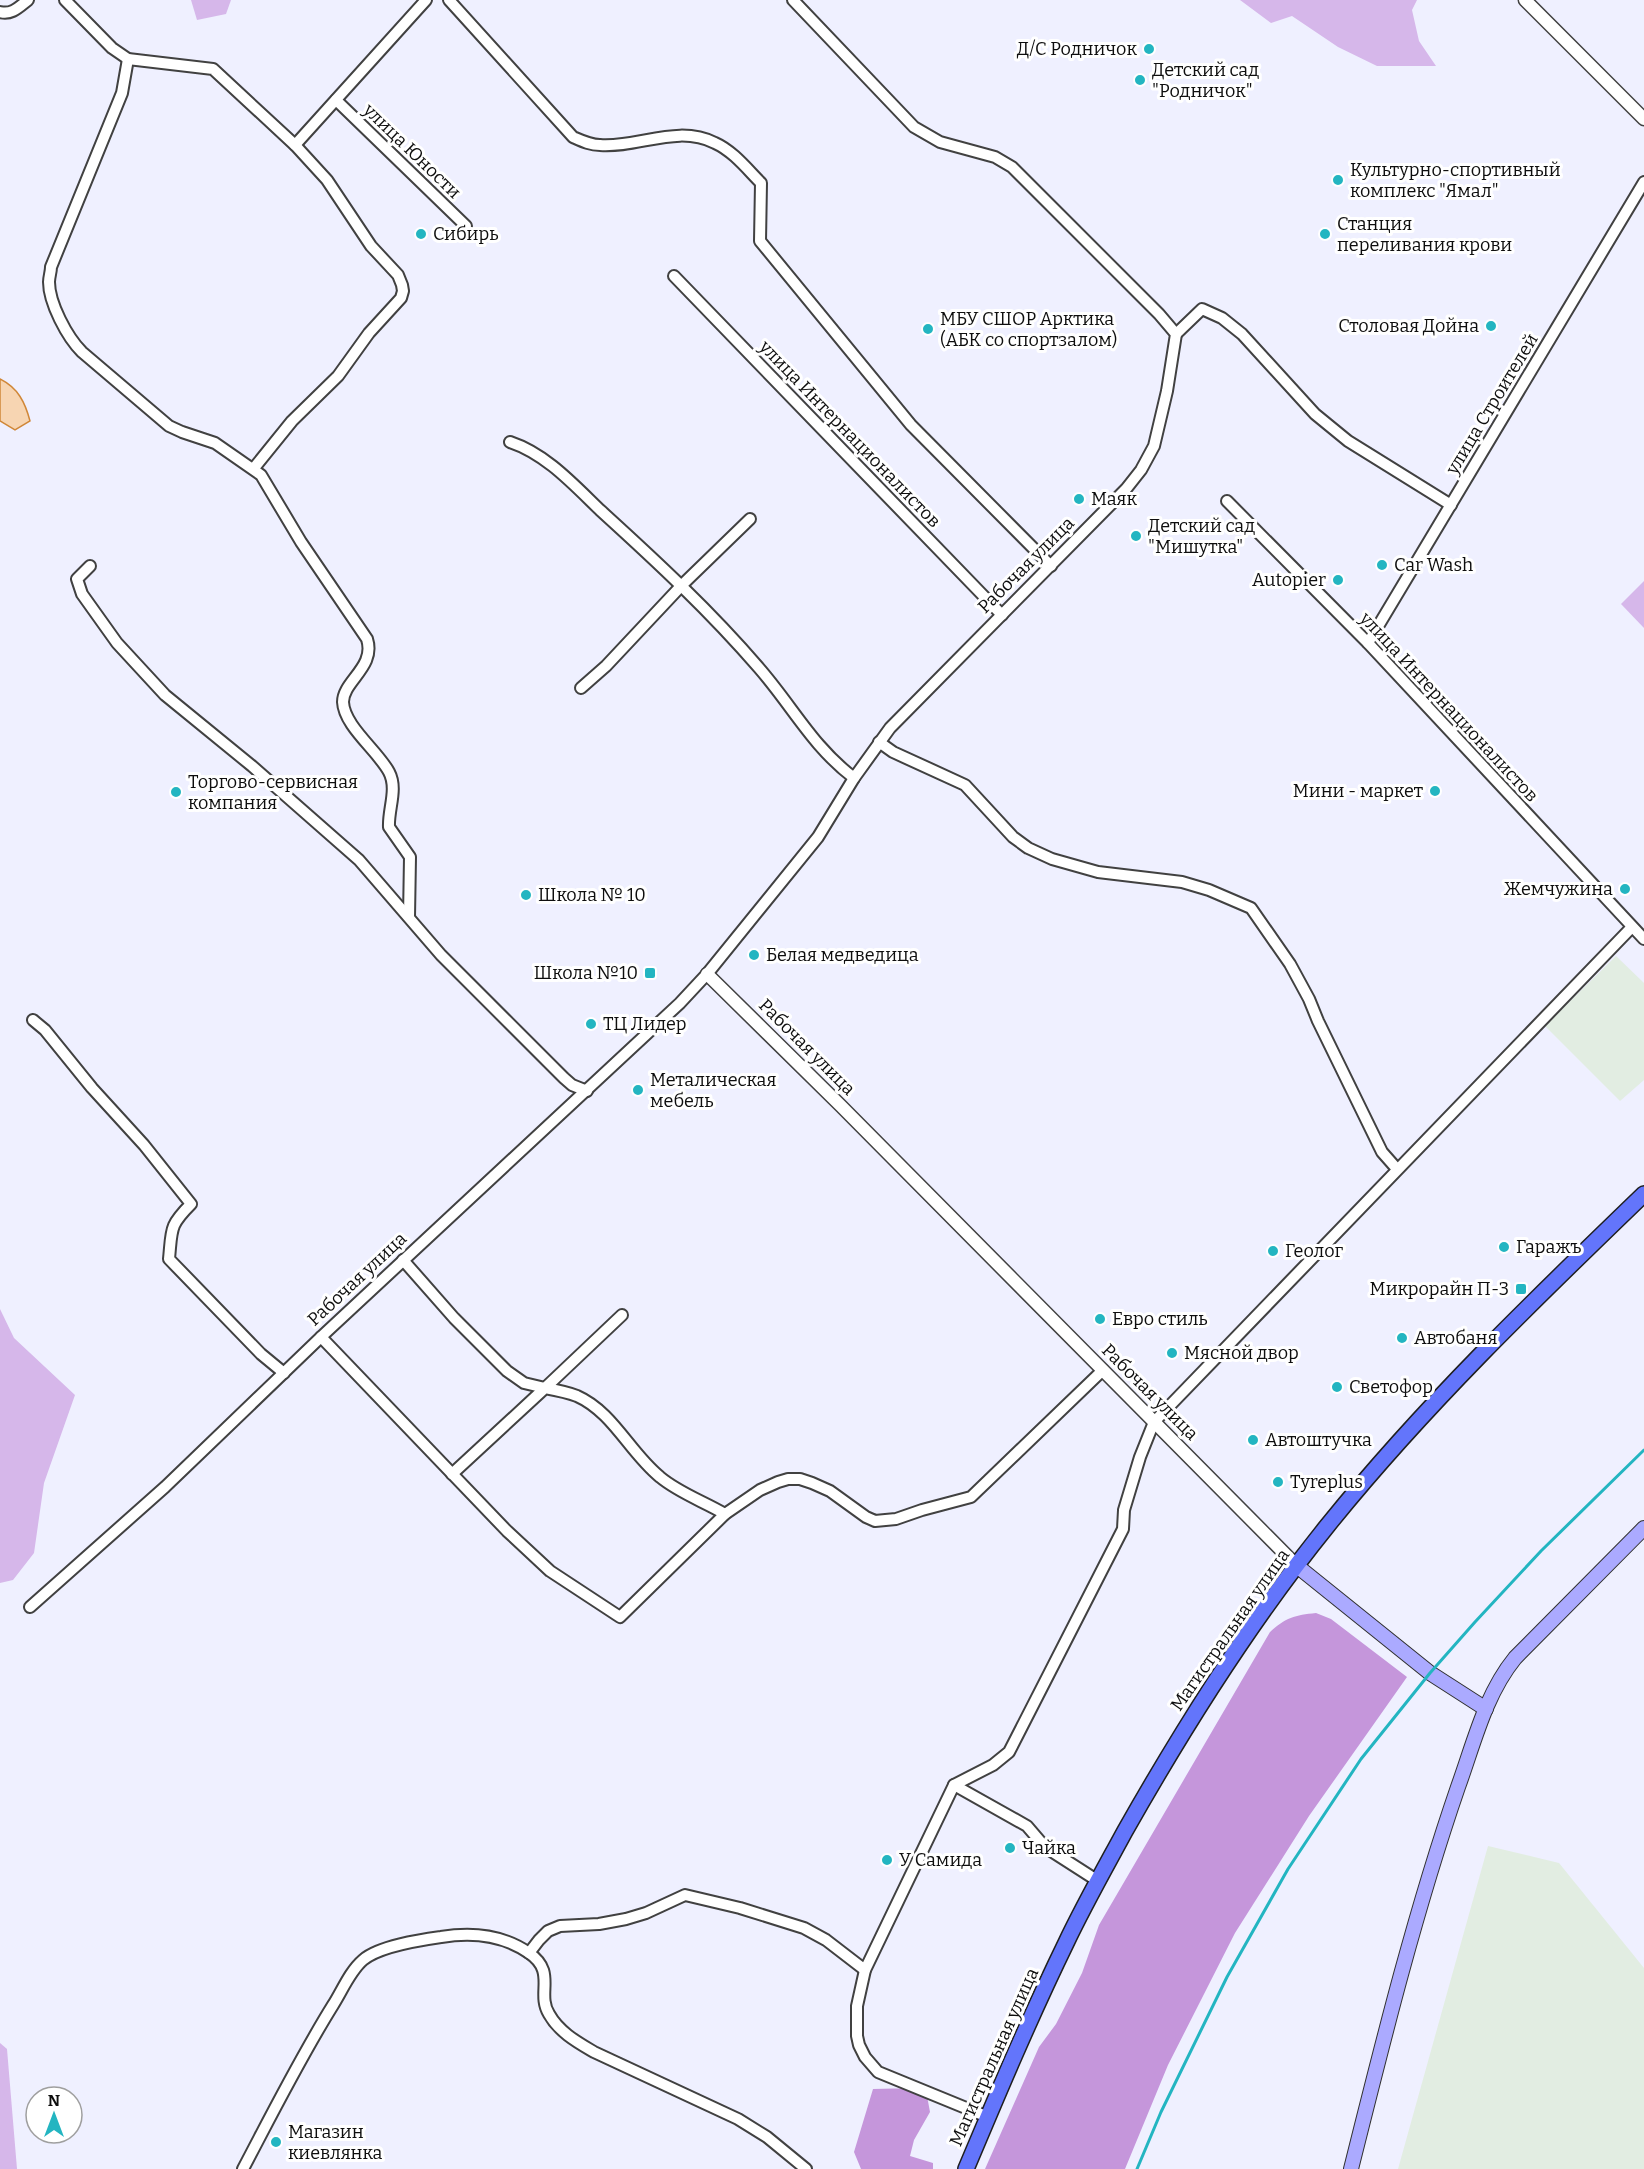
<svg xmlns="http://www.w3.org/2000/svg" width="1644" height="2169" viewBox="0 0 1644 2169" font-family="Bitter,serif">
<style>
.industrial{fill:#e2ede2}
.green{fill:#d6b7ea}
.forest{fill:#c596db}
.water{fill:#f7d5b2;stroke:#d08738;stroke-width:1.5}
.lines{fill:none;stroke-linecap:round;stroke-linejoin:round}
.minor-casing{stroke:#414141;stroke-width:14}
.tertiary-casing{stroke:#414141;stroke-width:15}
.secondary-casing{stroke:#303030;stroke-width:16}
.primary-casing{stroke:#1f1f1f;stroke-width:18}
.minor{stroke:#fff;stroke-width:10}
.tertiary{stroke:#fff;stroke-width:12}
.secondary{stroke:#abaaff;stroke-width:14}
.primary{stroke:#6375fb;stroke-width:15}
.rail{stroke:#23b5c1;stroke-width:3}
.poi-dot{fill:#23b5c1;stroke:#fff;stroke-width:2}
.labels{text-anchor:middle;stroke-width:6;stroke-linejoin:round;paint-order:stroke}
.poi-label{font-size:18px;fill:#0e0e0e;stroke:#fff;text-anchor:start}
.street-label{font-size:18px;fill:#0e0e0e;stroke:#fff}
</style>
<rect width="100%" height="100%" fill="#eff0ff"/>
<g class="industrial">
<path d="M 1616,956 L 1644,983 L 1644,1080 L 1620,1101 L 1545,1026 Z"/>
<path d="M 1488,1846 L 1559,1863 L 1644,1968 L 1644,2169 L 1398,2169 Z"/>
</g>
<g class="green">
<path d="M 191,0 L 231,0 L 226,14 L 197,20 Z"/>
<path d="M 1240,0 L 1417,0 L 1412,10 L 1419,41 L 1436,66 L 1377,66 L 1338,47 L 1292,16 L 1271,23 Z"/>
<path d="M 1644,581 L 1644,628 L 1621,604 Z"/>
<path d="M 0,1309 L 14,1338 L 75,1395 L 44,1483 L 34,1553 L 13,1580 L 0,1583 Z"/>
<path d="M 0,2043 L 7,2049 L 17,2169 L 0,2169 Z"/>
</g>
<g class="forest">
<path d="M 1316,1613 L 1331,1619 L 1407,1677 L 1309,1816 L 1235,1933 L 1168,2065 L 1125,2169 L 985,2169 L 1039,2047 L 1056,2024 L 1082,1973 L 1099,1925 L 1270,1632 C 1285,1618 1295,1615 1316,1613 Z"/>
<path d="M 873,2089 C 891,2089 912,2086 927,2096 L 930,2112 L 914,2140 L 910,2156 L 933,2163 L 933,2169 L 861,2169 L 854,2152 Z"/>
</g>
<path class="water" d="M 0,379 C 18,388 25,402 30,421 L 15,430 L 0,421 Z"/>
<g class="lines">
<defs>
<g id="minor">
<path d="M 65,0 L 112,48 L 128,59 L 213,69 L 295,145 L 327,180 L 371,246 L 398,275 L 402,285 L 403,291 L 401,298 L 369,333 L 338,376 L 292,421 L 254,468"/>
<path d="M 449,0 L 573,137 C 582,141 590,145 600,145 C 639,148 677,124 715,143 C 733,151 747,169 761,183 L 760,241 L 911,425 L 1051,566"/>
<path d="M 0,12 C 12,15 19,7 28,0"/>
<path d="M 128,59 L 122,93 L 51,267 C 51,272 49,277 49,282 C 49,303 67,337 82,352 L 169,426 L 182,432 L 215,443 L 261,475 L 301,542 L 367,639 C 376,667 343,681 343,702 C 344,726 378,751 389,772 C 398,789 388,809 389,827 L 410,857 L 409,917"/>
<path d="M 336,100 L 466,226"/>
<path d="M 295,145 L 426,0"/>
<path d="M 674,276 L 1002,615"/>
<path d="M 1176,334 L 1202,309 L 1222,318 L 1242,334 L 1315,414 L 1348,441 L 1451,505"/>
<path d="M 510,442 C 546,454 573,484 600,510 C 655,560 710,611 759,668 C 793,707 812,746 854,778"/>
<path d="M 1227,501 L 1368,643 L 1644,939"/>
<path d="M 90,566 L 77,579 L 82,594 L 117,643 L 165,695 L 252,766 L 359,860 L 441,955 L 564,1078 L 572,1085 L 587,1091"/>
<path d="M 1368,643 L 1644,182"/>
<path d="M 581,688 L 606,666 L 682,585 L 750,519"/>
<path d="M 879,742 L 893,752 L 965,785 L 1013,837 L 1028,848 L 1052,859 L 1098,872 L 1182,882 L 1209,890 L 1251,908 L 1290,964 L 1309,999 L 1318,1021 L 1382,1152 L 1397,1169"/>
<path d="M 33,1020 L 45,1030 L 92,1088 L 144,1145 L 191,1204 C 169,1226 172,1229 169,1259 L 261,1354 L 284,1373"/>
<path d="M 403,1260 L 454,1318 L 507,1371 L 524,1383 L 545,1388 L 622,1315"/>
<path d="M 321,1337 L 507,1531 L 550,1571 L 620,1617 L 725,1514 L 760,1490 L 778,1482 L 788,1479 L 800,1479 L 812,1483 L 830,1491 L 866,1517 L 875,1521 L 896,1519 L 922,1510 L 971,1497 L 1103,1370"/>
<path d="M 452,1474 L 545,1388 C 556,1390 567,1392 577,1396 C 613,1412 630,1453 660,1477 C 679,1493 703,1501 725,1514"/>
<path d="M 30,1607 L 165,1487 L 321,1337 L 680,1003 L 707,974 L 818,837 L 854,778 L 890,728 L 1126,489 L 1141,470 L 1154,446 L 1167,391 L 1176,334 L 1159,314 L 1012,167 L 995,157 L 940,142 L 914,127 L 793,0"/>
<path d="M 954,1785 L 1027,1826 L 1045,1847 L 1098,1881"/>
<path d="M 529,1953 L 539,1940 L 548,1931 L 560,1926 L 599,1924 L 626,1919 L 646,1913 L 685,1895 L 740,1908 L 804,1928 L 826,1940 L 865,1970"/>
<path d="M 988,2117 L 878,2072 L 865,2057 L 859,2045 L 857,2036 L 857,2006 L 865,1970 L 954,1785 L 993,1765 L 1009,1752 L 1123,1529 L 1124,1510 L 1140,1457 L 1154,1422 L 1632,927"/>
<path d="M 243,2169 C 272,2114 300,2058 333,2005 C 342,1991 350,1971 363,1960 C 379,1946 420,1940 441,1937 C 471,1932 503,1935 529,1953 C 557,1972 536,1993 549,2014 C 559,2032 577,2042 594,2052 L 738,2119 L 767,2137 L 806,2169"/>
</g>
<g id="tertiary">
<path d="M 1525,0 L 1644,119"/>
<path d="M 707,974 L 841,1106 L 1297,1566"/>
</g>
<g id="secondary">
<path d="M 1297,1566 L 1430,1673 L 1486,1709"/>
<path d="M 1351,2169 C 1383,2041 1415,1912 1458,1787 C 1474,1743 1485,1695 1515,1658 L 1644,1528"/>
</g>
<path id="primary" d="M 966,2169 C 998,2093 1030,2017 1066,1943 C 1084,1905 1105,1868 1125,1831 C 1185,1725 1251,1620 1328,1525 C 1424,1406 1534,1300 1644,1194"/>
</defs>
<use href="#minor" class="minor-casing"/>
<use href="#tertiary" class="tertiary-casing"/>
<use href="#secondary" class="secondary-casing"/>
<use href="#primary" class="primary-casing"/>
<use href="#minor" class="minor"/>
<use href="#tertiary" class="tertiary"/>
<use href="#secondary" class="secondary"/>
<use href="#primary" class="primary"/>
<path class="rail" d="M 1137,2169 L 1161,2112 L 1227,1977 L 1288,1869 L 1361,1759 L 1430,1673 L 1475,1622 L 1541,1551 L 1644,1450"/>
</g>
<g class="poi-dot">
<circle cx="1149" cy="49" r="6"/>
<circle cx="1140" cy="80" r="6"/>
<circle cx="1338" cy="180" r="6"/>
<circle cx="421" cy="234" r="6"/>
<circle cx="1325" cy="234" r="6"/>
<circle cx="1491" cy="326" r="6"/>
<circle cx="928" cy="329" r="6"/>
<circle cx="1079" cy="499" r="6"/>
<circle cx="1136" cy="536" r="6"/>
<circle cx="1382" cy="565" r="6"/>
<circle cx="1338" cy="580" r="6"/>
<circle cx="1435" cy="791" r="6"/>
<circle cx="176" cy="792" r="6"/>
<circle cx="1625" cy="889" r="6"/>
<circle cx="526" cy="895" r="6"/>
<circle cx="754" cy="955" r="6"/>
<rect x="644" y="967" width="12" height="12" rx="3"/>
<circle cx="591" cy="1024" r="6"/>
<circle cx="638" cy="1090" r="6"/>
<circle cx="1504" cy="1247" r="6"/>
<circle cx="1273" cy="1251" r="6"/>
<rect x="1515" y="1283" width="12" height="12" rx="3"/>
<circle cx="1100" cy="1319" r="6"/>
<circle cx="1402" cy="1338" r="6"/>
<circle cx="1172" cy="1353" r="6"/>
<circle cx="1337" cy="1387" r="6"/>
<circle cx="1253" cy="1440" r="6"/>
<circle cx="1278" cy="1482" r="6"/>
<circle cx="1010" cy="1848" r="6"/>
<circle cx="887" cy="1860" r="6"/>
<circle cx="276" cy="2142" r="6"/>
</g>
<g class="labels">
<g class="poi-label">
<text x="1137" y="55" text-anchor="end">Д/С Родничок</text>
<text x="1152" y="76">Детский сад<tspan x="1152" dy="21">"Родничок"</tspan></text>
<text x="1350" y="176">Культурно-спортивный<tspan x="1350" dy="21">комплекс "Ямал"</tspan></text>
<text x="1337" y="230">Станция<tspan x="1337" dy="21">переливания крови</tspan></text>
<text x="433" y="240">Сибирь</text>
<text x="940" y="325">МБУ СШОР Арктика<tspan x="940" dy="21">(АБК со спортзалом)</tspan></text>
<text x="1479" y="332" text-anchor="end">Столовая Дойна</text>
<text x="1091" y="505">Маяк</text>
<text x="1148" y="532">Детский сад<tspan x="1148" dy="21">"Мишутка"</tspan></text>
<text x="1394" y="571">Car Wash</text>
<text x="1326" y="586" text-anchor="end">Autopier</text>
<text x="188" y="788">Торгово-сервисная<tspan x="188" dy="21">компания</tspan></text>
<text x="1423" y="797" text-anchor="end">Мини - маркет</text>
<text x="1613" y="895" text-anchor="end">Жемчужина</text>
<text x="538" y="901">Школа № 10</text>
<text x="766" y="961">Белая медведица</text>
<text x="638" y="979" text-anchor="end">Школа №10</text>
<text x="603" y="1030">ТЦ Лидер</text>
<text x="650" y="1086">Металическая<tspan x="650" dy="21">мебель</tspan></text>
<text x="1516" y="1253">Гаражъ</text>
<text x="1285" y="1257">Геолог</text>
<text x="1509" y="1295" text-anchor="end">Микрорайн П-3</text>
<text x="1112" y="1325">Евро стиль</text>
<text x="1414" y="1344">Автобаня</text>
<text x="1184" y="1359">Мясной двор</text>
<text x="1349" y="1393">Светофор</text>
<text x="1265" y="1446">Автоштучка</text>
<text x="1290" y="1488">Tyreplus</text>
<text x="1022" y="1854">Чайка</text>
<text x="899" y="1866">У Самида</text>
<text x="288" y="2138">Магазин<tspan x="288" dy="21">киевлянка</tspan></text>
</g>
<g class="street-label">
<text transform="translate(412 151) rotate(44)" y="6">улица Юности</text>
<text transform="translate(1492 404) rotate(-59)" y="6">улица Строителей</text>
<text transform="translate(850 434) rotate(46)" y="6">улица Интернационалистов</text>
<text transform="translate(1026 565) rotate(-45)" y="6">Рабочая улица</text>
<text transform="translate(1449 707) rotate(47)" y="6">улица Интернационалистов</text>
<text transform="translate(807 1047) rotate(45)" y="6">Рабочая улица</text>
<text transform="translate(357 1279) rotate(-43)" y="6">Рабочая улица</text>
<text transform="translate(1150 1392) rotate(45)" y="6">Рабочая улица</text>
<text transform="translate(1230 1630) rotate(-55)" y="6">Магистральная улица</text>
<text transform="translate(994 2057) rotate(-66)" y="6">Магистральная улица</text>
</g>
</g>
<g transform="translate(54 2115)"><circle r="28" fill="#ffffff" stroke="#9f9f9f" stroke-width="1.5"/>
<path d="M0-4.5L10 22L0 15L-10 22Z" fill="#23b5c1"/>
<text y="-9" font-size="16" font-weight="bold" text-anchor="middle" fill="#0e0e0e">N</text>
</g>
</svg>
